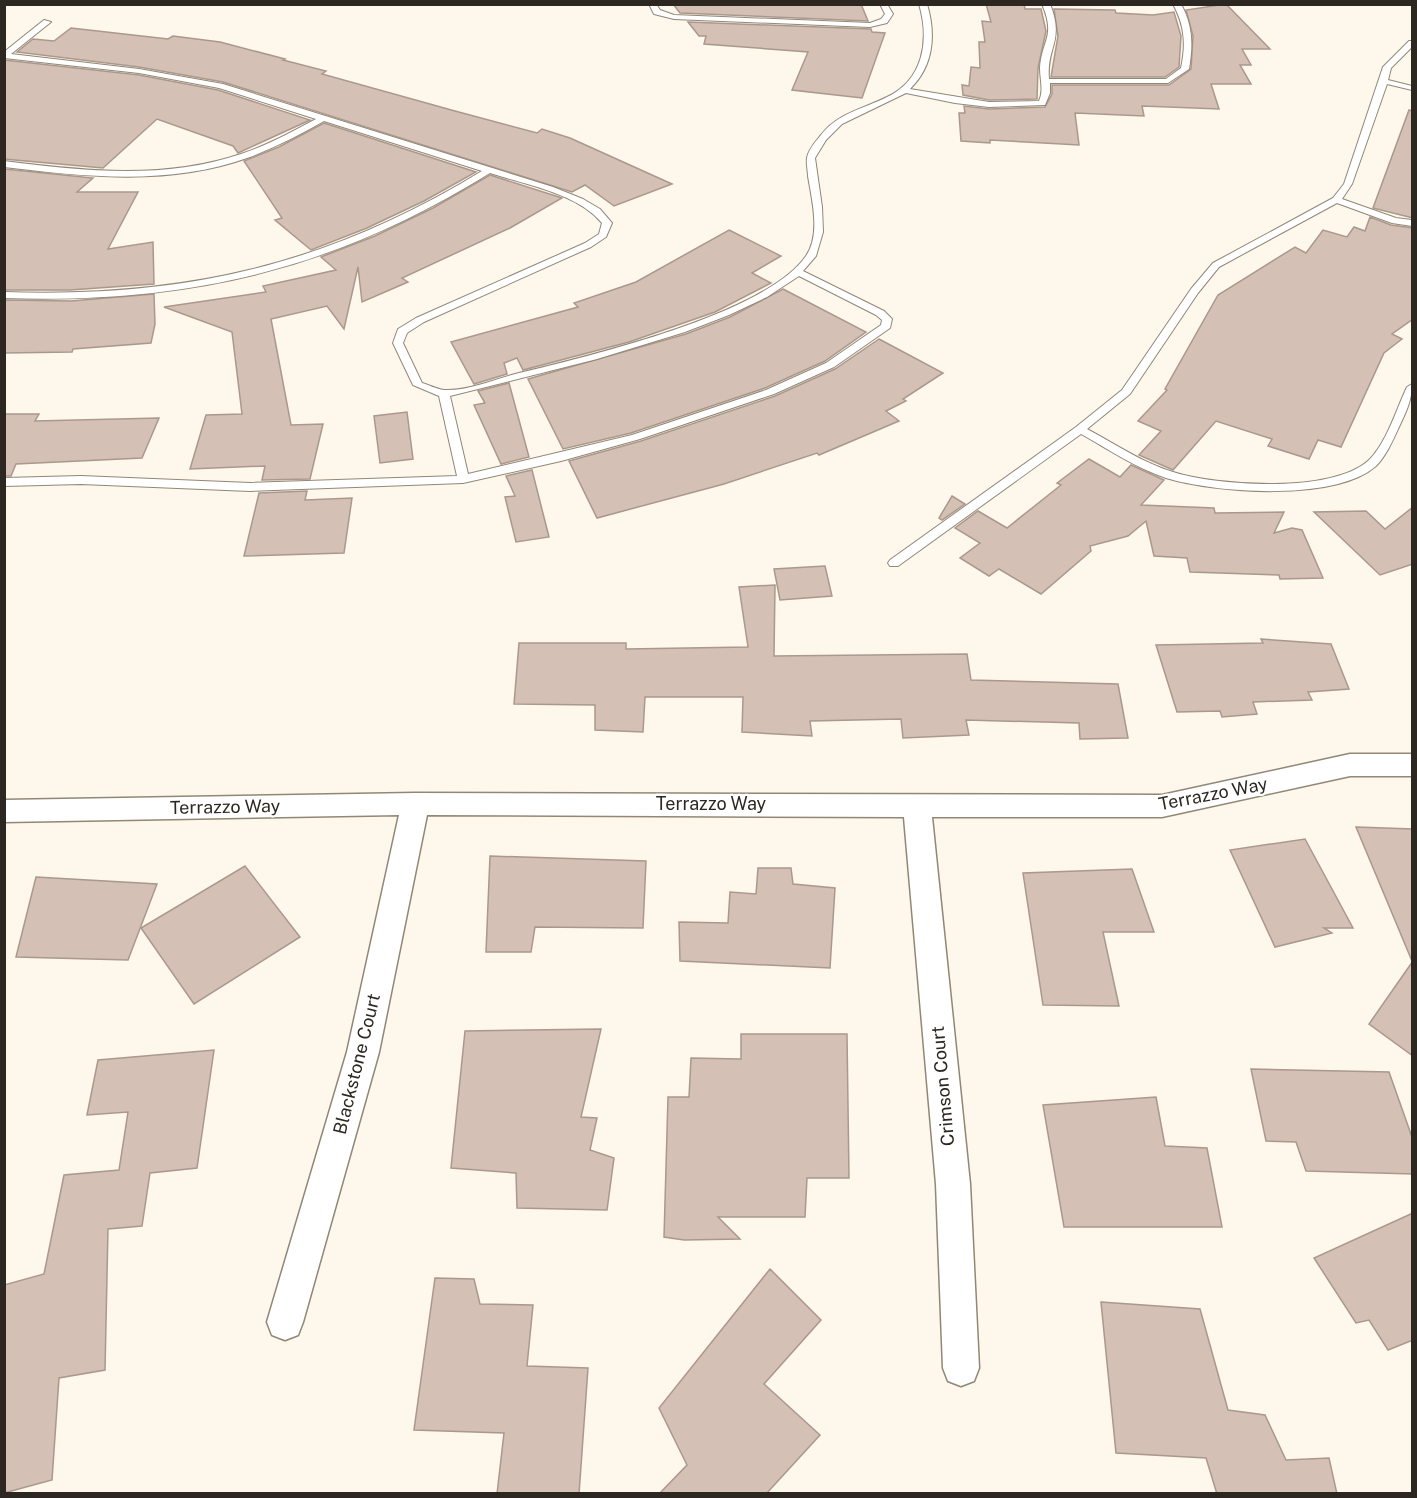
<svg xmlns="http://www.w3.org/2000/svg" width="1417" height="1498" viewBox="0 0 1417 1498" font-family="'Public Sans',sans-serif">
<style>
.building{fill:#d4c0b4;stroke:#ab988c;stroke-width:1.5}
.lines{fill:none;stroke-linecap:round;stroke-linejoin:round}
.service-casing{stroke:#918776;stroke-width:2}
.minor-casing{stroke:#918776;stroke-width:3}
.service{fill:#fff;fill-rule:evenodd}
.minor{fill:#fff;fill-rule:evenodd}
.labels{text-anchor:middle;stroke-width:4.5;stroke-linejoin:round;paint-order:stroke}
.street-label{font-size:18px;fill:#2c2821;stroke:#fff}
</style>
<rect width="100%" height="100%" fill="#fef7eb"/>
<g class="building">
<path d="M 673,4 L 861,4 L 868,21 L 680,13 Z"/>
<path d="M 986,4 L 1024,4 L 1025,9 L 1041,9 L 1046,31 L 1038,68 L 1037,99 L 989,100 L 963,95 L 962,85 L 969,86 L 971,67 L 980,68 L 979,42 L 985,42 L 982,21 L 991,22 Z"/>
<path d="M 1226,4 L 1270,49 L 1242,49 L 1251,65 L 1240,65 L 1251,84 L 1211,84 L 1219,109 L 1142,106 L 1144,116 L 1075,113 L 1079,145 L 990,140 L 990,143 L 961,141 L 959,113 L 965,113 L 964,106 L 989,109 L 1045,107 L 1052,94 L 1052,85 L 1169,85 L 1191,69 L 1193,36 L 1186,10 Z"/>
<path d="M 1054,9 L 1115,10 L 1116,13 L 1153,15 L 1174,12 L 1181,36 L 1179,67 L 1165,77 L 1051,77 L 1058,36 Z"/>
<path d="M 688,22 L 871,29 L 872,32 L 885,33 L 862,98 L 792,90 L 808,52 L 704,44 L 706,36 L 699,36 Z"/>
<path d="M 71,28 L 168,39 L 173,36 L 220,42 L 285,59 L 283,60 L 326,71 L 322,74 L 455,111 L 537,133 L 542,129 L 570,138 L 672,184 L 614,206 L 585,185 L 572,192 L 223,82 L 139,67 L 17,52 L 33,39 L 54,41 Z"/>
<path d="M 4,60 L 139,75 L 218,90 L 310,120 L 238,153 L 233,146 L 157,119 L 103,168 L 4,159 Z"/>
<path d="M 1409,110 L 1413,111 L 1413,218 L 1373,208 Z"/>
<path d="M 324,123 L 476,172 L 424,201 L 367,228 L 311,250 L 275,220 L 282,218 L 244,161 L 279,147 Z"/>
<path d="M 4,169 L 93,178 L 77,192 L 138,192 L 108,249 L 153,242 L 154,284 L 70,290 L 4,290 Z"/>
<path d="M 490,175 L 562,198 L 510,228 L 402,278 L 408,282 L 362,302 L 358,267 L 344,329 L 327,306 L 271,319 L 291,425 L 323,424 L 310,479 L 262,480 L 265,466 L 190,469 L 206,415 L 242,414 L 232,332 L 164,307 L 266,292 L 263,286 L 336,270 L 321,257 L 375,236 L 433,208 Z"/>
<path d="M 1370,217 L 1391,225 L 1413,228 L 1413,319 L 1392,334 L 1402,339 L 1384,353 L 1341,447 L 1318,440 L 1309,459 L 1268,446 L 1272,439 L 1216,421 L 1173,470 L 1139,455 L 1161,431 L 1138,421 L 1167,390 L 1165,389 L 1218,295 L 1295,247 L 1306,253 L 1323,230 L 1347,237 L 1354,227 L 1365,231 Z"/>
<path d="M 729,230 L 781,256 L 752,273 L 771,283 L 715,312 L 629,342 L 523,370 L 517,358 L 504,363 L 507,374 L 474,384 L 451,342 L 578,307 L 574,303 L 636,282 Z"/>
<path d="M 783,289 L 866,332 L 825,361 L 765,388 L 631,433 L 563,449 L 528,379 L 686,334 L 730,317 Z"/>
<path d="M 154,294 L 155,324 L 151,343 L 73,349 L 72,352 L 4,353 L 4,300 L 71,301 Z"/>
<path d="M 879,339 L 943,373 L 903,399 L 906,401 L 886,411 L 899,421 L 819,455 L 817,453 L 724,484 L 597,518 L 569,461 L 641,441 L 775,396 L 835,369 Z"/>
<path d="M 509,383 L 529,457 L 501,464 L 474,405 L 485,403 L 478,391 Z"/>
<path d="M 407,412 L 413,459 L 380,463 L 374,416 Z"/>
<path d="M 4,414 L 39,414 L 35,421 L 159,418 L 142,458 L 16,464 L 11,476 L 4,476 Z"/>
<path d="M 1089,459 L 1120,477 L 1131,465 L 1164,480 L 1141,505 L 1214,508 L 1215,513 L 1284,512 L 1274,533 L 1292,528 L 1302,530 L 1323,578 L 1280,579 L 1279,575 L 1190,572 L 1187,558 L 1154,556 L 1146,521 L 1128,536 L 1090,546 L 1091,551 L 1041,594 L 999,569 L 989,576 L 960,558 L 980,543 L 955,528 L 978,511 L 1007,528 L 1061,485 L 1057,483 Z"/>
<path d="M 532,470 L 549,537 L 516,542 L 505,497 L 515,496 L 506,476 Z"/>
<path d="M 307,491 L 305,500 L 352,498 L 344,553 L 244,556 L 259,493 Z"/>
<path d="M 952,496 L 965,504 L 942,520 L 939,518 Z"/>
<path d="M 1413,507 L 1413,564 L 1380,575 L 1314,512 L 1366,511 L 1385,529 Z"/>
<path d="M 825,566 L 832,596 L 780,600 L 774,569 Z"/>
<path d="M 775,585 L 774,656 L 967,654 L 971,680 L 1118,684 L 1128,738 L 1080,739 L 1079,723 L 966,720 L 969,735 L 903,738 L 901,719 L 810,721 L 812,736 L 742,732 L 743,697 L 645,697 L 643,732 L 595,730 L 595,705 L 514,704 L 519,643 L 626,643 L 626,649 L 748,647 L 739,587 Z"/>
<path d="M 1261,639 L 1331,644 L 1349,689 L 1308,692 L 1312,700 L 1253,702 L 1257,714 L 1222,717 L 1220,711 L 1177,712 L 1156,645 L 1263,643 Z"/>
<path d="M 1356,827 L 1413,829 L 1413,961 L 1412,961 Z"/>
<path d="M 1305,839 L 1353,928 L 1324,928 L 1332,933 L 1275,947 L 1230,850 Z"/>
<path d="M 490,856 L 646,861 L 643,928 L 535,927 L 531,952 L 486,952 Z"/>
<path d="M 245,866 L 300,937 L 194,1004 L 141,928 Z"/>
<path d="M 758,868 L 791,868 L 793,884 L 835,888 L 830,968 L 680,961 L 679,922 L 728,923 L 730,892 L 756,894 Z"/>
<path d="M 1132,869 L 1154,932 L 1103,932 L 1119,1006 L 1043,1005 L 1023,873 Z"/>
<path d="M 36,877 L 157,884 L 128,960 L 16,957 Z"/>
<path d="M 1413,961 L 1413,1056 L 1369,1024 Z"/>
<path d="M 601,1029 L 581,1117 L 597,1118 L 590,1150 L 614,1158 L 607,1210 L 517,1208 L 516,1173 L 451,1168 L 465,1031 Z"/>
<path d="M 741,1034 L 847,1034 L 849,1178 L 807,1178 L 805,1217 L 718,1217 L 740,1239 L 684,1240 L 664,1237 L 668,1097 L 689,1097 L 691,1058 L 741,1059 Z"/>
<path d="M 214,1050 L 197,1168 L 150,1173 L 142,1226 L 108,1229 L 105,1370 L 59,1378 L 52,1480 L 4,1493 L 4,1285 L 44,1274 L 64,1175 L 119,1170 L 128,1112 L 87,1115 L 98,1060 Z"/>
<path d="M 1251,1069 L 1389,1072 L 1413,1140 L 1413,1174 L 1306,1171 L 1296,1142 L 1266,1141 Z"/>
<path d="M 1156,1097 L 1165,1146 L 1207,1148 L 1222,1227 L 1064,1227 L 1043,1105 Z"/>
<path d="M 1413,1213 L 1413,1340 L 1388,1350 L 1369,1320 L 1356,1323 L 1314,1258 Z"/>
<path d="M 770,1269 L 821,1320 L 764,1384 L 820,1435 L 766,1494 L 659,1494 L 687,1465 L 659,1408 Z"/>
<path d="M 435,1278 L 474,1279 L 480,1304 L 533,1305 L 527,1366 L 588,1368 L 579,1494 L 497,1494 L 504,1433 L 414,1430 Z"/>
<path d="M 1101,1302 L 1200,1309 L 1228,1410 L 1265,1415 L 1286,1460 L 1329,1458 L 1337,1494 L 1217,1494 L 1206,1458 L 1116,1453 Z"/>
</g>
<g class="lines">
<defs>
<g id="service">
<path d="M 649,4 L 656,4 L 660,10 L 674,15 L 870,23 L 881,19 L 885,14 L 880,4 L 887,4 L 893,14 L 887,23 L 870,27 L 674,19 L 654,14 Z"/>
<path d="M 919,4 L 927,4 C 936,34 934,66 910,89 L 989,102 L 1039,101 C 1044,90 1040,80 1040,68 C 1042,39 1056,37 1042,4 L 1050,4 C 1065,41 1046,47 1049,79 L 1166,79 L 1181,68 C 1186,45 1185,26 1173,4 L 1181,4 C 1193,26 1193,45 1189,69 L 1168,83 L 1050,83 L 1050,93 L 1045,105 L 989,107 L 955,103 L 906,93 L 842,124 L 826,140 L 815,158 L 822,207 L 823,232 L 816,256 L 803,271 L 884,311 L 892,319 L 890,328 L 834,367 L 774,394 L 640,439 L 561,461 L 463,483 L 250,491 L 81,484 L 4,486 L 4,478 L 81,476 L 250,483 L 457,476 L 439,396 L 413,385 L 393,343 L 398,329 L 416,318 L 585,243 L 599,234 L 602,223 C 577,193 527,185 490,173 C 334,270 187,304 4,298 L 4,292 C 185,298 328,265 482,171 L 324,121 C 300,135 276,147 250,157 C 171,186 86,177 4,167 L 4,161 C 84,171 164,180 241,154 C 268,145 292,132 316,119 L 219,88 L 139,73 L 4,58 L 4,52 L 44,20 L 51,22 L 11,54 L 139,69 L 223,84 L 553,187 L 583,199 L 600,209 L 612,223 L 606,237 L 591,247 L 424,322 L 407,333 L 403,343 L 422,383 C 429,385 436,389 444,390 C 469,391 495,379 519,373 C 589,356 766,314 806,256 C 821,234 812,201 808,176 C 808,171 806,163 807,158 C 808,150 816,141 821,135 C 838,113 863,109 887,97 C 923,80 930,41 919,4 ZM 799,276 L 876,315 L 882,320 L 881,325 L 826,363 L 766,390 L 632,435 L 468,474 L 450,396 L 597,359 L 685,332 L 729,315 L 767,297 Z"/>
<path d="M 1409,41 L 1412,41 L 1412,47 L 1391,68 L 1388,80 L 1412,86 L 1412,90 L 1387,84 L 1352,184 L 1342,199 L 1396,218 L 1412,220 L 1412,226 L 1392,223 L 1337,203 L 1219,267 L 1198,293 L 1130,394 L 1087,429 C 1115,444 1143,463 1173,472 C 1217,486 1333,494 1369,460 C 1387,442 1396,410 1407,387 L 1412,384 C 1412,400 1406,412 1399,427 C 1393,440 1386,456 1376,466 C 1335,502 1215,493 1166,478 C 1136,468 1108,449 1081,434 L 898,566 L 890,566 L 888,563 L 890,560 L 1076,427 L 1122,390 L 1191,289 L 1213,263 L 1333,198 L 1344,184 L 1383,67 Z"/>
</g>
<path id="minor" d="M 1350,754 L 1412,754 L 1412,776 L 1350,776 L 1162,817 L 932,817 L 970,1184 L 979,1368 L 974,1381 L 961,1386 L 948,1381 L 943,1368 L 936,1184 L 904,817 L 427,815 L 379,1052 L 303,1322 L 298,1335 L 285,1340 L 272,1335 L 267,1322 L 347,1052 L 399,815 L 4,822 L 4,800 L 415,793 L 1162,795 Z"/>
</defs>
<use href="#service" class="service-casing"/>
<use href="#minor" class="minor-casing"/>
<use href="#service" class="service"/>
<use href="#minor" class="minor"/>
</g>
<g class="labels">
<g class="street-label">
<text transform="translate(1213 794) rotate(-11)" y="6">Terrazzo Way</text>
<text x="711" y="810">Terrazzo Way</text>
<text transform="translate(225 807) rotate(-1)" y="6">Terrazzo Way</text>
<text transform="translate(357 1064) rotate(-76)" y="6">Blackstone Court</text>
<text transform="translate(943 1086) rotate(-95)" y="6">Crimson Court</text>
</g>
</g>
<rect width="1417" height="1498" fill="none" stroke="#2c2821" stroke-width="12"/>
</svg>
